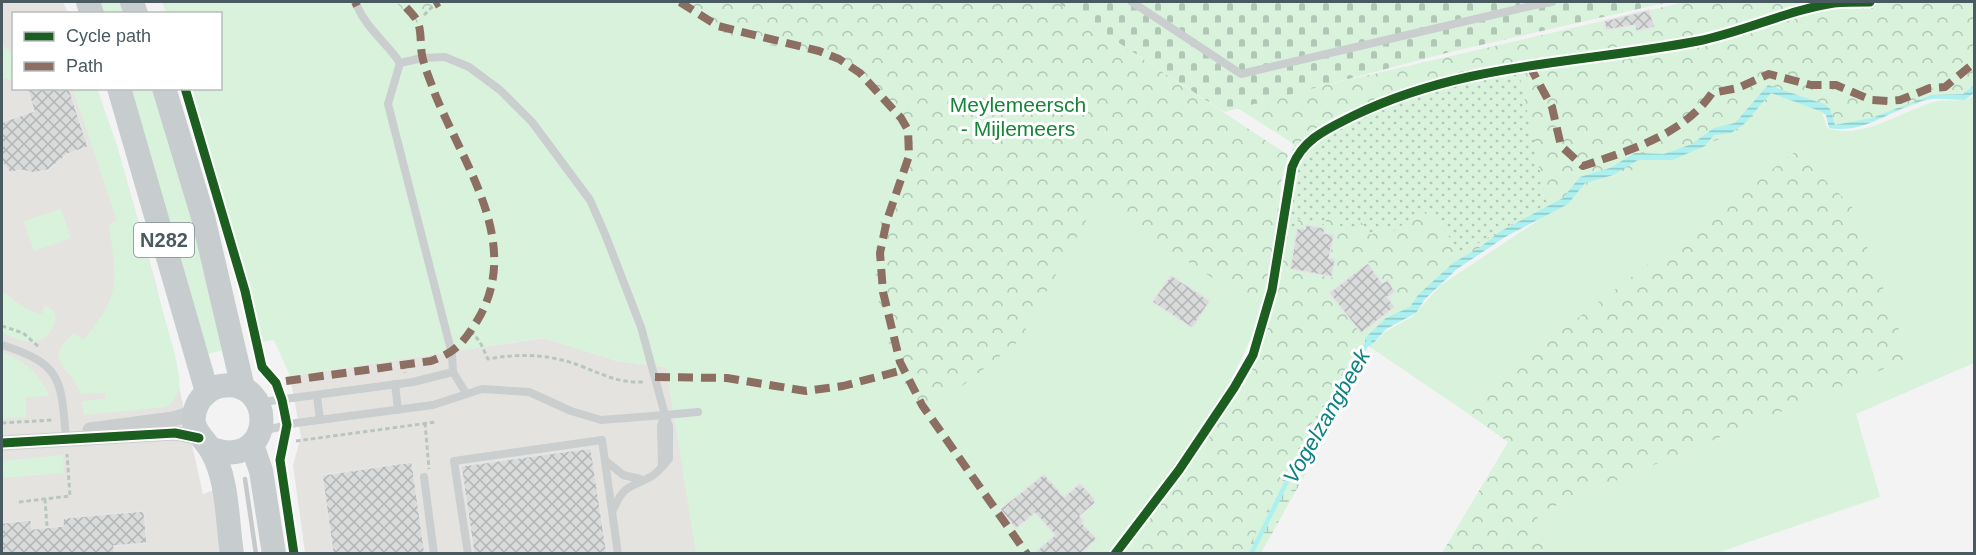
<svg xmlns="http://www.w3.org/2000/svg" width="1976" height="555" viewBox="0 0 1976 555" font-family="Arial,sans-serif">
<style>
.commercial{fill:#e5e3e0}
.grass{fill:#d8f2dc}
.forest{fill:url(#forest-crowns)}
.wetland{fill:url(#wetland-marsh)}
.cemetery{fill:url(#cemetery-stones)}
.garden{fill:url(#garden-dots)}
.water{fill:url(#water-rules)}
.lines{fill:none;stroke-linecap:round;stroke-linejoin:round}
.stream{stroke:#acf0f0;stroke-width:4.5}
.building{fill:url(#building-cross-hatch);stroke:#e4e5e6;stroke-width:1.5}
.path{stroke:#b9c6bf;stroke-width:3;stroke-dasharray:4.5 3;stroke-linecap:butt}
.service{stroke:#cacece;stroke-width:8}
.minor{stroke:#cacece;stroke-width:15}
.primary{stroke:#c7ccce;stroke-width:24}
.rail{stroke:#c6c8c9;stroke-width:4.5}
.quiet{stroke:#8d6e63;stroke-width:8;stroke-dasharray:15 8;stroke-linecap:butt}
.cycleway-casing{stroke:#fff;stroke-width:13}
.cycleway{stroke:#1b5e20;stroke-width:9}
.labels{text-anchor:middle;stroke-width:6;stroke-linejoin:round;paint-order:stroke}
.shield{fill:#fff;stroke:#808c90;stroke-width:1.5}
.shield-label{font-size:20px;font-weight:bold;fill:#495a60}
.park-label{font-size:21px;fill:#168537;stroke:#fff}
.water-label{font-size:22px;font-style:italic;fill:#0c8182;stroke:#fff}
</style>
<defs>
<pattern id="forest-crowns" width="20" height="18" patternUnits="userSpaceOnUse" patternTransform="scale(1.5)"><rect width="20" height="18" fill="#d8f2dc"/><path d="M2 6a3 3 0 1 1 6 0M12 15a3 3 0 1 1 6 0" fill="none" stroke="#b1c7b6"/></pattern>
<pattern id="wetland-marsh" width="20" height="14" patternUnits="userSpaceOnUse" patternTransform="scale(1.5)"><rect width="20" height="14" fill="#d8f2dc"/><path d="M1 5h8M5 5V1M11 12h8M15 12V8" fill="none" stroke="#b1c7b6"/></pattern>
<pattern id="cemetery-stones" width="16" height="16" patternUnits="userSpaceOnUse" patternTransform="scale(1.5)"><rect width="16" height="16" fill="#d8f2dc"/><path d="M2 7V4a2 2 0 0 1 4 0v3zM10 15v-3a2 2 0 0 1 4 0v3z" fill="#b1c7b6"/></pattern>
<pattern id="garden-dots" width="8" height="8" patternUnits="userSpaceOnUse" patternTransform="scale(1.5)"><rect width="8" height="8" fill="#d8f2dc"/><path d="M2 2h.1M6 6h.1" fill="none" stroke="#b1c7b6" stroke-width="1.8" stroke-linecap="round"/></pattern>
<pattern id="water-rules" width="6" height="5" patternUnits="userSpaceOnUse" patternTransform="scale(1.5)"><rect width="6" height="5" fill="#acf0f0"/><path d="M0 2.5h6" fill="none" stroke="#8ec5c6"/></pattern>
<pattern id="building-cross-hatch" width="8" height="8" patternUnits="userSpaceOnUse" patternTransform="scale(1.5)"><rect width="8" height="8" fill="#d9dbdb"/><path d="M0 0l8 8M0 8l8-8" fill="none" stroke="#b2b5b5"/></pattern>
</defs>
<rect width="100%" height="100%" fill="#f3f3f3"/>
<g class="commercial">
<path d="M 2,2 L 63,2 L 68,13 L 14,14 L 14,88 L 97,89 L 117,146 L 157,288 L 203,494 L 228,485 L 239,553 L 2,553 Z"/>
<path d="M 544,338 L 617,361 L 666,367 L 697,553 L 305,553 L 293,465 L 301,437 L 290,376 Z"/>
</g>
<g class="grass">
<path d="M 94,2 L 123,2 L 128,13 L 99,13 Z"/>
<path d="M 162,2 L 1057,2 L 1267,289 C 1245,383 1168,478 1108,553 L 696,553 L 666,367 L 617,361 L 543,338 L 290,376 L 274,340 L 262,342 L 192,89 L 220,88 L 220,14 L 166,13 Z"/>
<path d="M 2,39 L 4,46 L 13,55 L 13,80 L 2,78 Z"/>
<path d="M 73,89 L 97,89 L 117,146 L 175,355 C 179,376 186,393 166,407 L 84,415 L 82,401 L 105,399 L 105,393 L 81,394 C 69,364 41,361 74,333 L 83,340 C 123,292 116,282 109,224 L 117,221 Z"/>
<path d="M 126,89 L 155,89 L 229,349 L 202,355 Z"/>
<path d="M 1974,95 L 1974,363 L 1856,414 L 1880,497 L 1714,554 L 1551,553 L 1536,514 L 1909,358 L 1796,152 L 1460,408 L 1370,347 L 1385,332 L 1413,316 L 1441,285 L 1593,184 L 1742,131 L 1772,96 L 1804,102 L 1822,112 L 1827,128 C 1864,140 1899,112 1934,102 C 1948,98 1962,105 1974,95 Z"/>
<path d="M 61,209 L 71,238 L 34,251 L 24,221 Z"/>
<path d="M 2,291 L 26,309 L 41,314 L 45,306 L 54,311 L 56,318 C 48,350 24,343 2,333 Z"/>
<path d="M 2,352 C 26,362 38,372 50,396 L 26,397 L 26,417 L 2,419 Z"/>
<path d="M 63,455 L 64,473 L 2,478 L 2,461 Z"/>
</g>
<g class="forest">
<path d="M 396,2 L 444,2 C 434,9 425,25 414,28 L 413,22 Z"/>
<path d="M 672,2 L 1057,2 L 1288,155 L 1281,182 L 1279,216 L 1286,170 L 1294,144 L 1234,106 L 1685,2 L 1974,2 L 1974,90 L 1970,93 L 1936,96 L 1880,118 L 1834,127 L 1824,108 L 1772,96 L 1742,131 L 1700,146 L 1677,160 L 1661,160 L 1593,184 L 1552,213 L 1551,207 L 1453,268 L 1415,309 L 1371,335 L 1253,553 L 1108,553 C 1131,525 1152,495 1174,465 C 1207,419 1250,367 1262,311 L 1097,201 L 1019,341 L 924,416 C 888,365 863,278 882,217 C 891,191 909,163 904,135 C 901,118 869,87 855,75 C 823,49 778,49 739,38 C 714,31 693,17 672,2 Z"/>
<path d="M 1795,152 L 1851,205 L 1910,358 L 1536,514 L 1551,553 L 1442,553 L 1508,442 L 1460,408 Z"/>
</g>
<path class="wetland" d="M 1355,353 L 1365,358 L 1338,416 L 1261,553 L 1246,553 L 1307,431 Z"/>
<path class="cemetery" d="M 1057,2 L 1669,2 L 1450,52 L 1224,112 Z"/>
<path class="garden" d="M 1519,73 L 1547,204 L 1461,253 L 1436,219 L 1433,215 L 1427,216 L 1423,210 L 1391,233 L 1386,225 L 1371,235 L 1361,222 L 1354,231 L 1341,228 L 1338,218 L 1328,217 L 1324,224 L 1298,219 L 1296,227 L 1288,226 C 1292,196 1292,167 1314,144 C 1377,106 1447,85 1519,73 Z"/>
<path class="water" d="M 1768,85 L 1824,104 L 1830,109 L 1835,125 L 1872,118 L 1931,95 L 1963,94 L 1974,85 L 1974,93 L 1965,100 C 1955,100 1943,98 1932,99 C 1896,104 1868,135 1829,128 L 1826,115 L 1820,111 L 1771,93 L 1744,124 L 1731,133 L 1714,135 L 1705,146 L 1672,160 L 1638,160 L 1613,175 L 1585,183 L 1568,204 L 1505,237 L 1457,269 L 1425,299 L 1416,313 L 1386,329 L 1370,347 L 1365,344 L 1365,338 L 1386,318 L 1410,307 L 1418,295 L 1453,263 L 1479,248 L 1501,231 L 1563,198 L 1580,177 L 1610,168 L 1635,153 L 1664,154 L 1692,144 L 1714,128 L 1735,123 Z"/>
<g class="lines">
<path class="stream" d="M 1251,554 L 1308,439 L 1369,341"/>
</g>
<g class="building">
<path d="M 1649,10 L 1655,27 L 1636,31 L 1635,25 L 1606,30 L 1604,21 Z"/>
<path d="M 27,88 L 69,88 L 88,147 L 68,154 L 48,170 L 34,173 L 20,170 L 10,173 L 2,162 L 2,122 L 34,111 Z"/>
<path d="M 1306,225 L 1325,228 L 1324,233 L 1334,235 L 1329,258 L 1335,259 L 1332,277 L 1290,269 L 1297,228 L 1305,229 Z"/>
<path d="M 1368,263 L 1382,283 L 1388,280 L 1395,292 L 1387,297 L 1395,307 L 1361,333 L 1329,293 Z"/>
<path d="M 1171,275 L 1210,301 L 1192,328 L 1152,302 Z"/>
<path d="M 591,448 L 607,554 L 474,554 L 461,466 Z"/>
<path d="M 412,462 L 425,554 L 333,554 L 322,475 Z"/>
<path d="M 1044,474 L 1064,497 L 1080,483 L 1094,498 L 1095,503 L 1080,516 L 1084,521 L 1082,523 L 1097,539 L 1080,554 L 1033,554 L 1055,535 L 1035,513 L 1016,529 L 1000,509 Z"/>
<path d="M 144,511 L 147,543 L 114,546 L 114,554 L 2,554 L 2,523 L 31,520 L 32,529 L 63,526 L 63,518 Z"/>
</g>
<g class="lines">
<g class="path">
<path d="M 424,15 L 434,5"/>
<path d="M 2,201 L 3,201"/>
<path d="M 2,326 L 23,333 L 39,347"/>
<path d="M 471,331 L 480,342 L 488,359 C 521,353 549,354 581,366 C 604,375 618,383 644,382"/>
<path d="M 403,365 L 405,373"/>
<path d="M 2,423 L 53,420"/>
<path d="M 425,423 L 429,469"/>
<path d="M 296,441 L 436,422"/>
<path d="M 45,499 L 47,527"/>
<path d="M 19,502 L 70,496 L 67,454"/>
</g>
<g class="service">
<path d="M 1132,2 L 1241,74 L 1535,5 L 1537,2"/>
<path d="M 1535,5 L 1552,2"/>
<path d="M 357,6 C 367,29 387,43 400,63"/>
<path d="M 2,345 C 62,364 61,379 66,438"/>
<path d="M 395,384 L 398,410"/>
<path d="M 317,396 L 320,420"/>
<path d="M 262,402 L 413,382 L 453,372"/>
<path d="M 665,415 L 698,412"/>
<path d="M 262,431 L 296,423 L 433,405 L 482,389 L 529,392 L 571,411 L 601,420 L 665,415 L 641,327 L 605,234 L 590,200 L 532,122 L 500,90 L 469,67 L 445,57 L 422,58 L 400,63 L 388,104 L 452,354 L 453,372 L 466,393"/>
<path d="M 605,460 L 623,475 L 640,479"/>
<path d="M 662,466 L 661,426 L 665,415"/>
<path d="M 424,477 L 434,554"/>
<path d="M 613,510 C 625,483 629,489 652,476 C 658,473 664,464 669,459 L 669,426 L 665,415"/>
<path d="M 468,554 L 454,461 L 602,440 L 618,554"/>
</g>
<g class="minor">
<path d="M 90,430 L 173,419 L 196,412"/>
<path d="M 2,443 L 175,433 L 199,438"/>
</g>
<g class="primary">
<path d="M 88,2 L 92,14"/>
<path d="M 132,2 L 136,14"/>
<path d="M 119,88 L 207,392"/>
<path d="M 164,88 L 203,217 L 243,388"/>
<path d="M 252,445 L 261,471 L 274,554"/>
<path d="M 211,449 C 277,471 276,376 221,386 C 212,387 201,396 197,405 C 187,428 202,435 211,450 C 228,478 227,521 232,554"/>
</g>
<path class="rail" d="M 245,479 L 256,554"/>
<g class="quiet">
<path d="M 355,2 L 357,6"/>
<path d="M 680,2 L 718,26 L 819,51 L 839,59 L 860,73 L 901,118 L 908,130 L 909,156 L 887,220 L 880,253 L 883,292 L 900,362 L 922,405 L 1027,554"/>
<path d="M 434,5 L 439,2"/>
<path d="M 1529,65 L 1552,107 L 1561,146 L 1583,166 C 1630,150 1683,135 1712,93 L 1738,88 L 1769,74 L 1811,85 L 1836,85 L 1871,100 L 1888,101 L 1900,100 L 1930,88 L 1945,87 L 1974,63"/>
<path d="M 655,377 L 727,378 L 806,391 L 843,386 L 903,370"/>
<path d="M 286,381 L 431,361 C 456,352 463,343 477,321 C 524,244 463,164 435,94 C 431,82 424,67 422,55 C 420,45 422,27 416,19 C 412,13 406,8 402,2"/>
</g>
<defs>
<g id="cycleway">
<path d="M 185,88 L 245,291 L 262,367 L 276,383 L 282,400 L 287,425 L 280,460 L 294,554"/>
<path d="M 2,443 L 175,433 L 199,438"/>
<path d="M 1115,554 L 1179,470 L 1234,388 L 1253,355 L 1272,290 L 1292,167 C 1303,139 1327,129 1353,116 C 1464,62 1579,64 1698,41 C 1744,32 1788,10 1834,3 C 1846,2 1858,2 1870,2"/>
</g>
</defs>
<use href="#cycleway" class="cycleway-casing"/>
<use href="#cycleway" class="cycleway"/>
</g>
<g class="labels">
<rect class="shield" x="134" y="223" width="60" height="34" rx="4.5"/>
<g class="shield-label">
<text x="164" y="247">N282</text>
</g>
<g class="park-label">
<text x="1018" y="112">Meylemeersch<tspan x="1018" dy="24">- Mijlemeers</tspan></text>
</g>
<g class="water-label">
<text transform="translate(1326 416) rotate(-60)" y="8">Vogelzangbeek</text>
</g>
</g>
<rect width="1976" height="555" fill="none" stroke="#495a60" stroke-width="6"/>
<rect x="12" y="12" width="210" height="78" fill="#ffffff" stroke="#b6bdbf" stroke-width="1.5"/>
<rect x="24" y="32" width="30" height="9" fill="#1b5e20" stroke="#b6bdbf" stroke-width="1.5"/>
<text x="66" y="42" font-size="18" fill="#495a60">Cycle path</text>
<rect x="24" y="62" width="30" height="9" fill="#8d6e63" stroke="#b6bdbf" stroke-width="1.5"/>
<text x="66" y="72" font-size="18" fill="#495a60">Path</text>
</svg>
